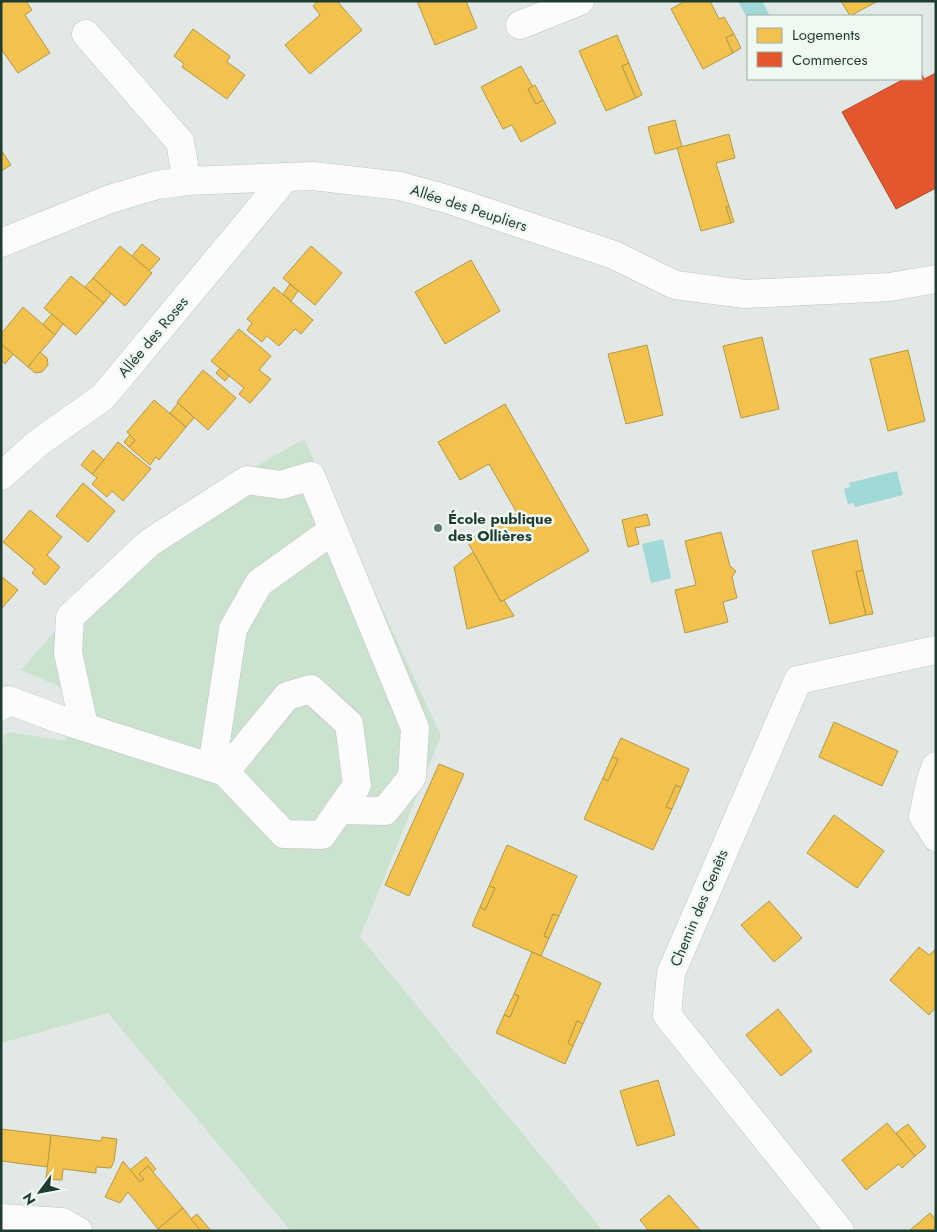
<svg xmlns="http://www.w3.org/2000/svg" width="937" height="1232" viewBox="0 0 937 1232" font-family="Jost,sans-serif">
<style>
.green{fill:#cae2ce}
.water{fill:#a0d9d8}
.homes{fill:#f2c14e;stroke:#b39945}
.shops{fill:#e4572e;stroke:#a94f2f}
.lines{fill:none;stroke-linecap:round;stroke-linejoin:round}
.minor-casing{stroke:#bfc5c2;stroke-width:29}
.minor{stroke:#fbfcfb;stroke-width:28}
.poi-dot{fill:#63786f;stroke:#f0f8f2;stroke-width:2}
.labels{text-anchor:middle;stroke-width:5;stroke-linejoin:round;paint-order:stroke}
.street-label{font-size:15px;fill:#1f3c30;stroke:#f0f8f2}
.poi-label{font-size:15px;font-weight:bold;fill:#1f3c30;stroke:#f0f8f2;text-anchor:start}
</style>
<rect width="100%" height="100%" fill="#e2e8e5"/>
<path class="green" d="M 304,439 L 441,736 L 360,937 L 603,1231 L 291,1231 L 108,1013 L 1,1043 L 1,739 L 8,732 L 66,741 L 77,694 L 21,670 L 141,533 Z"/>
<g class="water">
<path d="M 738,1 L 762,1 L 770,16 L 748,16 L 748,20 Z"/>
<path d="M 897,471 L 903,495 L 855,507 L 853,503 L 848,504 L 844,489 L 850,487 L 849,483 Z"/>
<path d="M 663,539 L 671,578 L 651,583 L 642,544 Z"/>
</g>
<g class="homes">
<path d="M 1,1 L 26,1 L 32,10 L 25,15 L 50,53 L 18,73 L 1,49 Z"/>
<path d="M 318,1 L 337,1 L 362,30 L 310,74 L 285,45 L 320,15 L 313,6 Z"/>
<path d="M 417,1 L 466,1 L 477,28 L 435,45 Z"/>
<path d="M 685,1 L 710,1 L 719,19 L 724,17 L 734,34 L 726,38 L 733,53 L 703,69 L 671,9 Z"/>
<path d="M 841,1 L 878,1 L 850,16 Z"/>
<path d="M 193,29 L 230,56 L 227,62 L 245,75 L 227,99 L 182,67 L 184,64 L 174,56 Z"/>
<path d="M 734,34 L 741,48 L 733,53 L 726,38 Z"/>
<path d="M 617,35 L 629,63 L 622,66 L 636,98 L 606,111 L 579,51 Z"/>
<path d="M 629,63 L 642,95 L 636,98 L 622,66 Z"/>
<path d="M 521,66 L 533,87 L 528,89 L 536,104 L 543,100 L 556,123 L 521,142 L 512,125 L 503,129 L 481,87 Z"/>
<path d="M 535,85 L 543,100 L 536,104 L 528,89 Z"/>
<path d="M 675,120 L 682,147 L 655,154 L 648,127 Z"/>
<path d="M 729,134 L 735,158 L 716,163 L 729,206 L 726,207 L 731,223 L 701,231 L 677,148 Z"/>
<path d="M 1,150 L 11,165 L 1,171 Z"/>
<path d="M 729,206 L 734,222 L 731,223 L 726,207 Z"/>
<path d="M 142,244 L 160,259 L 149,271 L 132,256 Z"/>
<path d="M 120,246 L 152,273 L 125,306 L 93,278 Z"/>
<path d="M 311,246 L 342,273 L 315,305 L 283,278 Z"/>
<path d="M 471,260 L 500,311 L 445,344 L 415,292 Z"/>
<path d="M 71,276 L 104,303 L 76,335 L 44,308 Z"/>
<path d="M 93,278 L 111,294 L 104,303 L 85,287 Z"/>
<path d="M 290,284 L 298,291 L 291,301 L 283,294 Z"/>
<path d="M 274,287 L 313,320 L 301,334 L 295,329 L 279,346 L 267,336 L 262,342 L 247,330 L 252,323 L 247,319 Z"/>
<path d="M 23,307 L 55,335 L 28,367 L 1,344 L 1,334 Z"/>
<path d="M 52,314 L 63,324 L 55,335 L 43,324 Z"/>
<path d="M 239,329 L 271,356 L 259,370 L 271,379 L 250,403 L 239,394 L 244,388 L 211,361 Z"/>
<path d="M 762,337 L 779,409 L 741,418 L 723,346 Z"/>
<path d="M 1,344 L 13,354 L 5,364 L 1,360 Z"/>
<path d="M 647,345 L 663,415 L 626,424 L 608,354 Z"/>
<path d="M 908,350 L 925,421 L 888,431 L 870,359 Z"/>
<path d="M 40,352 L 47,358 L 48,365 L 42,372 L 35,373 L 28,367 Z"/>
<path d="M 220,368 L 229,376 L 225,381 L 216,373 Z"/>
<path d="M 203,370 L 236,398 L 208,430 L 177,402 Z"/>
<path d="M 154,400 L 186,427 L 159,460 L 156,457 L 150,465 L 129,447 L 135,440 L 127,432 Z"/>
<path d="M 178,403 L 194,418 L 186,427 L 170,413 Z"/>
<path d="M 505,404 L 589,551 L 501,602 L 467,541 L 517,513 L 489,464 L 460,480 L 438,442 Z"/>
<path d="M 130,435 L 135,440 L 129,447 L 124,442 Z"/>
<path d="M 118,442 L 151,469 L 123,501 L 112,491 L 107,497 L 92,484 L 97,478 L 92,474 Z"/>
<path d="M 93,450 L 104,460 L 92,474 L 81,465 Z"/>
<path d="M 83,483 L 115,511 L 88,542 L 56,516 Z"/>
<path d="M 30,510 L 62,537 L 47,555 L 60,567 L 45,585 L 32,573 L 35,569 L 3,542 Z"/>
<path d="M 647,514 L 650,525 L 635,528 L 639,544 L 628,547 L 622,520 Z"/>
<path d="M 721,532 L 730,566 L 736,571 L 732,577 L 737,598 L 723,602 L 728,622 L 685,633 L 675,590 L 696,585 L 685,541 Z"/>
<path d="M 857,540 L 863,570 L 856,572 L 866,615 L 830,624 L 812,551 Z"/>
<path d="M 473,552 L 501,602 L 504,600 L 514,616 L 467,629 L 454,567 Z"/>
<path d="M 863,570 L 873,614 L 866,615 L 856,572 Z"/>
<path d="M 1,576 L 18,590 L 1,609 Z"/>
<path d="M 834,722 L 898,751 L 882,786 L 819,757 Z"/>
<path d="M 621,738 L 689,769 L 681,788 L 676,785 L 666,807 L 672,809 L 653,850 L 584,819 L 603,778 L 608,781 L 618,759 L 612,757 Z"/>
<path d="M 612,757 L 618,759 L 608,781 L 603,778 Z"/>
<path d="M 439,764 L 464,774 L 409,896 L 385,885 Z"/>
<path d="M 676,785 L 681,788 L 672,809 L 666,807 Z"/>
<path d="M 834,815 L 884,851 L 857,888 L 807,853 Z"/>
<path d="M 507,845 L 577,876 L 559,916 L 553,914 L 544,936 L 549,938 L 541,956 L 472,926 L 480,907 L 485,910 L 495,888 L 489,886 Z"/>
<path d="M 489,886 L 495,888 L 485,910 L 480,907 Z"/>
<path d="M 769,901 L 802,938 L 774,962 L 741,925 Z"/>
<path d="M 553,914 L 559,916 L 549,938 L 544,936 Z"/>
<path d="M 919,947 L 929,955 L 936,949 L 936,1007 L 929,1015 L 890,980 Z"/>
<path d="M 532,952 L 601,983 L 583,1024 L 577,1021 L 568,1043 L 573,1046 L 565,1064 L 496,1033 L 504,1015 L 510,1017 L 519,996 L 514,994 Z"/>
<path d="M 514,994 L 519,996 L 510,1017 L 504,1015 Z"/>
<path d="M 778,1009 L 812,1051 L 781,1076 L 746,1035 Z"/>
<path d="M 577,1021 L 583,1024 L 573,1046 L 568,1043 Z"/>
<path d="M 658,1080 L 675,1135 L 637,1146 L 620,1091 Z"/>
<path d="M 887,1123 L 915,1156 L 902,1168 L 899,1164 L 866,1190 L 842,1160 Z"/>
<path d="M 908,1124 L 926,1147 L 915,1156 L 896,1133 Z"/>
<path d="M 1,1129 L 51,1135 L 48,1167 L 1,1161 Z"/>
<path d="M 51,1135 L 101,1141 L 102,1137 L 117,1139 L 114,1161 L 111,1168 L 96,1167 L 96,1173 L 63,1169 L 62,1180 L 46,1179 Z"/>
<path d="M 146,1157 L 156,1169 L 152,1172 L 148,1166 L 139,1174 L 144,1179 L 140,1182 L 130,1170 Z"/>
<path d="M 123,1161 L 140,1182 L 144,1179 L 139,1174 L 148,1166 L 183,1208 L 158,1229 L 128,1192 L 120,1203 L 105,1197 Z"/>
<path d="M 669,1195 L 701,1231 L 649,1231 L 640,1220 Z"/>
<path d="M 183,1208 L 201,1231 L 160,1231 L 158,1229 Z"/>
<path d="M 930,1213 L 936,1220 L 936,1231 L 909,1231 Z"/>
<path d="M 197,1214 L 211,1231 L 201,1231 L 191,1219 Z"/>
</g>
<path class="shops" d="M 921,73 L 924,79 L 936,73 L 936,188 L 896,209 L 842,112 L 904,79 L 921,79 Z"/>
<g class="lines">
<defs>
<g id="minor">
<path d="M 520,25 L 580,1"/>
<path d="M 86,34 L 180,142 L 187,181"/>
<path d="M 1,243 L 110,199 L 157,185 L 187,181 L 313,176 L 400,186 L 447,199 L 614,255 L 675,285 L 745,294 L 890,287 L 936,279"/>
<path d="M 1,476 L 38,443 L 103,397 L 286,177"/>
<path d="M 1,706 L 8,700 L 62,720 L 225,772 L 284,834 L 322,835 L 357,785 L 349,724 L 311,689 L 287,696 L 225,772"/>
<path d="M 84,726 L 68,653 L 70,617 L 149,543 L 247,480 L 281,485 L 311,476 L 415,728 L 412,777 L 385,811 L 339,810"/>
<path d="M 936,766 L 931,779 L 923,816 L 936,837"/>
<path d="M 212,767 L 233,629 L 259,583 L 333,530"/>
<path d="M 1,1218 L 62,1222 L 78,1231"/>
<path d="M 840,1231 L 667,1015 L 671,973 L 798,680 L 936,650"/>
</g>
</defs>
<use href="#minor" class="minor-casing"/>
<use href="#minor" class="minor"/>
</g>
<circle class="poi-dot" cx="438" cy="528" r="5"/>
<g class="labels">
<g class="street-label">
<text transform="translate(469 208) rotate(18)" y="5">Allée des Peupliers</text>
<text transform="translate(153 337) rotate(-50)" y="5">Allée des Roses</text>
<text transform="translate(699 908) rotate(-67)" y="5">Chemin des Genêts</text>
</g>
<g class="poi-label">
<text x="448" y="524">École publique<tspan x="448" dy="17">des Ollières</tspan></text>
</g>
</g>
<rect width="937" height="1232" fill="none" stroke="#1f3c30" stroke-width="5"/>
<rect x="747" y="15" width="175" height="65" fill="#f0f8f2" stroke="#9cada4"/>
<rect x="757" y="28" width="25" height="15" fill="#f2c14e" stroke="#9cada4"/>
<text x="792" y="40" font-size="15" fill="#1f3c30">Logements</text>
<rect x="757" y="52" width="25" height="15" fill="#e4572e" stroke="#9cada4"/>
<text x="792" y="65" font-size="15" fill="#1f3c30">Commerces</text>
<g transform="translate(40 1192) rotate(238)" stroke="#f0f8f2" stroke-width="4" paint-order="stroke">
<path d="M0-4L9 19L0 12L-9 19Z" fill="#1f3c30"/>
<text y="-8" font-size="14" font-weight="bold" text-anchor="middle" fill="#1f3c30">N</text>
</g>
</svg>
